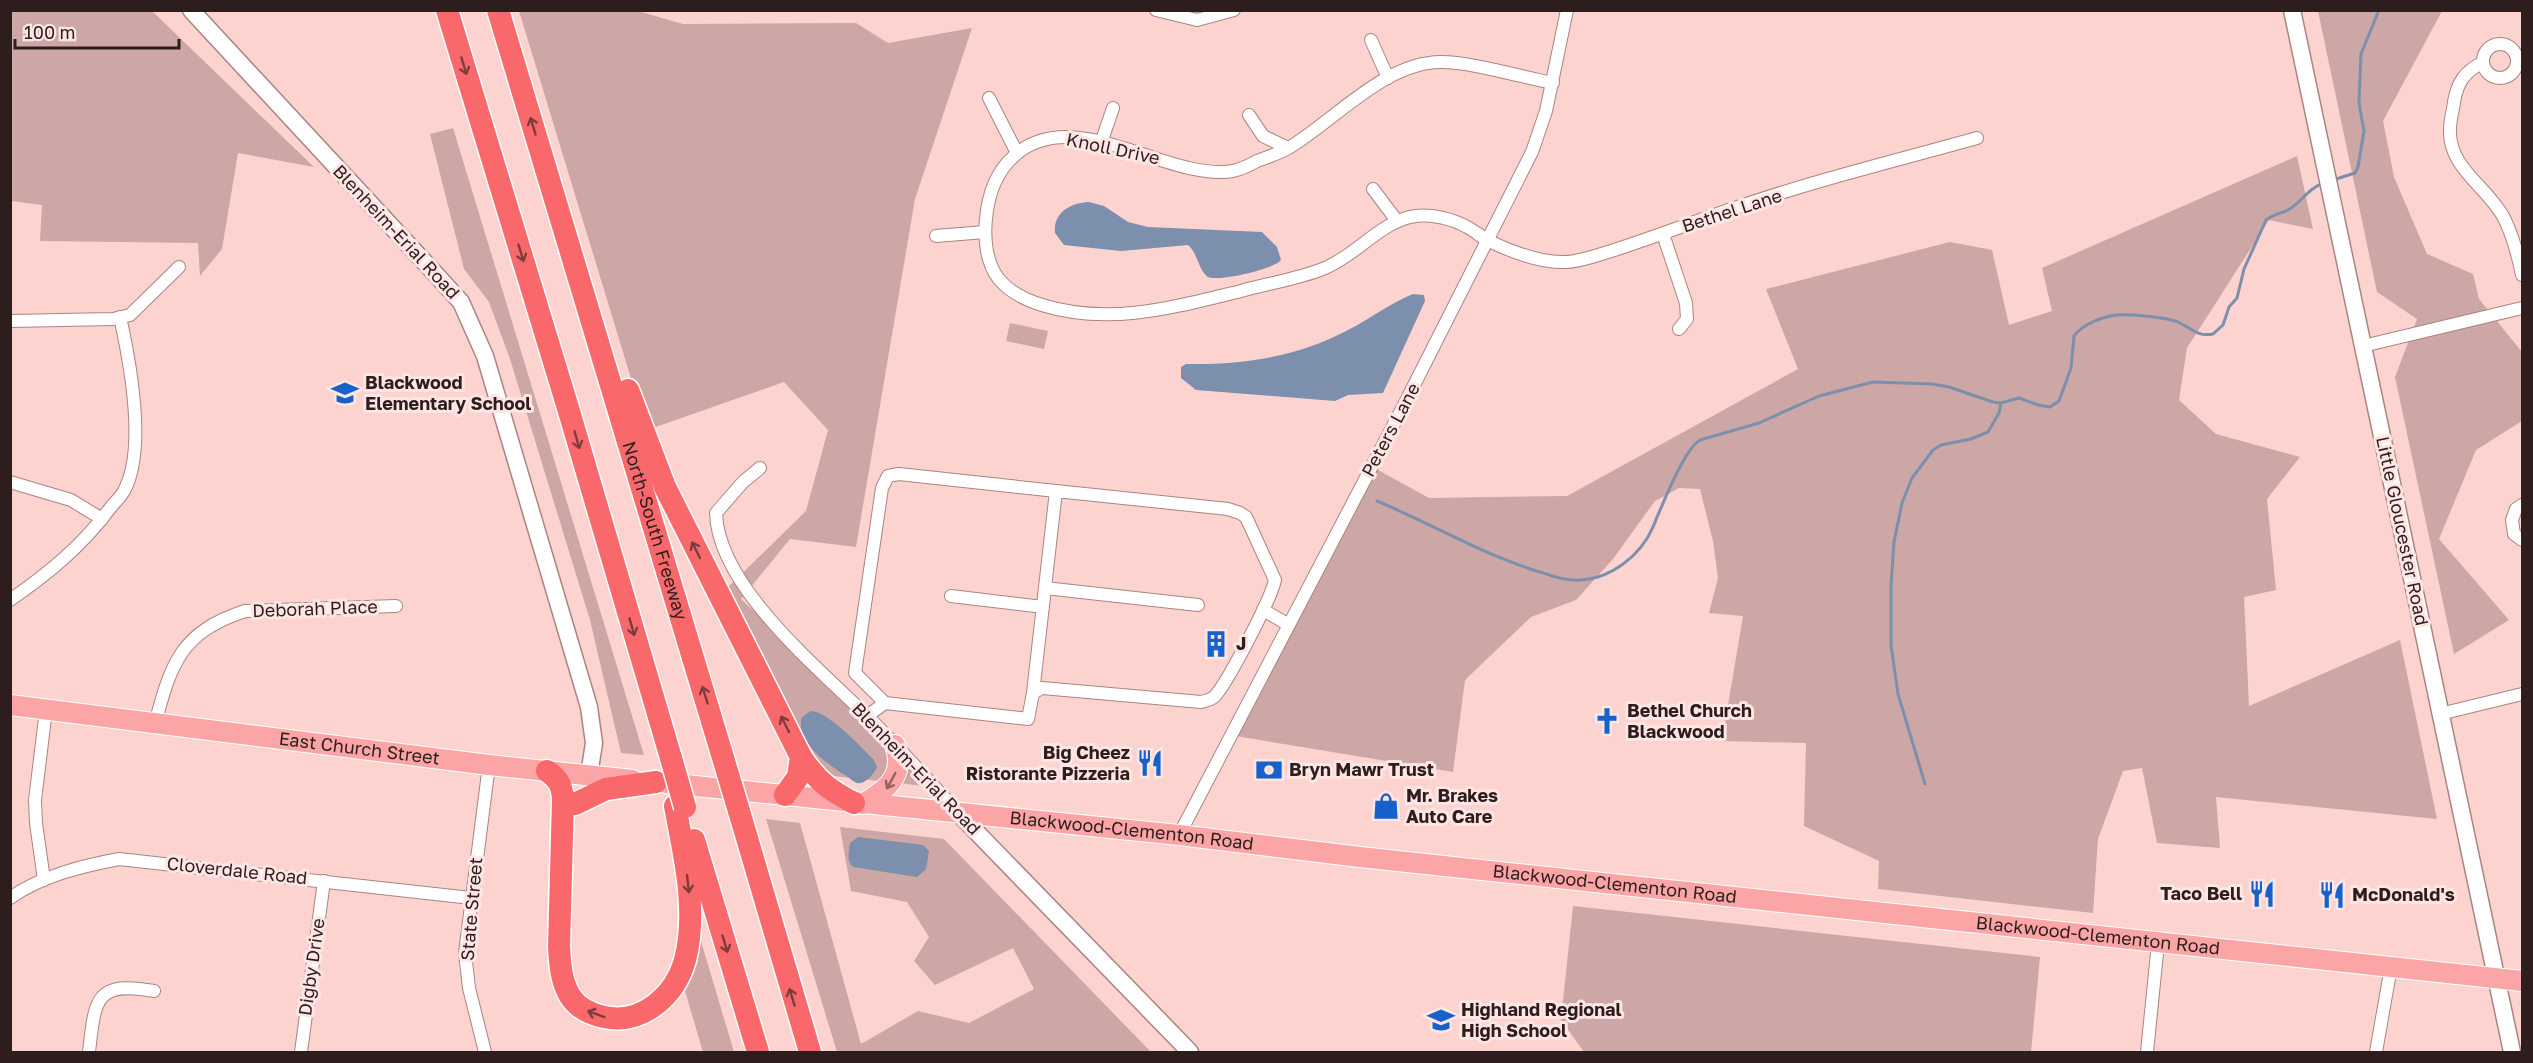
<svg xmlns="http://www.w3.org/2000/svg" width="2533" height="1063" viewBox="0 0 2533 1063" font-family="'Golos Text',sans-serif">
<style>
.green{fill:#cda7a5}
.water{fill:#7c8fac}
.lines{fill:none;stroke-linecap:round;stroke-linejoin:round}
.stream{stroke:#7c8fac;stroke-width:3}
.street-casing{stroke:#ab8482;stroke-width:14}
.secondary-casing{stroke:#ab8482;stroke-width:19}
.primary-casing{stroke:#fff;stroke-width:22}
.highway-casing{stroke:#fff;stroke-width:25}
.street{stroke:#fff;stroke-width:12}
.secondary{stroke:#fff;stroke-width:16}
.primary{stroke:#fba5a7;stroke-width:20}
.highway{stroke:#f9696c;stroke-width:22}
.highway-bridge-casing{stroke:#fff;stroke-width:25;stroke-linecap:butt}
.highway-bridge{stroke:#f9696c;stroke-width:22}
.oneway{stroke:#7f3c3d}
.oneway2{stroke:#946262}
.labels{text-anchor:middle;stroke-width:6;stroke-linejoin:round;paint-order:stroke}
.street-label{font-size:18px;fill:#2d1e1d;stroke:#ffe5e3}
.poi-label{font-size:18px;font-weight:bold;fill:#2d1e1d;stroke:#ffe5e3;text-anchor:start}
</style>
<rect width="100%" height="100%" fill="#fdd3d0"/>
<g class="green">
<path d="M 11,10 L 152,11 L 314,167 L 238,153 L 222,249 L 200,276 L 198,243 L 40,241 L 42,205 L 11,201 Z"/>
<path d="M 519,11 L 638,11 L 683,24 L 856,23 L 888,43 L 972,28 L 915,199 L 856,547 L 790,539 L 741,599 L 820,672 L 934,787 L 815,774 L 813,752 L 725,590 L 806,511 L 828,430 L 784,382 L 650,429 L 648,434 Z"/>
<path d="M 2318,11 L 2442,11 L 2383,121 L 2394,177 L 2427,254 L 2473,274 L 2479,299 L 2522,352 L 2522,421 L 2476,450 L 2439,539 L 2509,620 L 2454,654 L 2395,377 L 2417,319 L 2377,292 Z"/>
<path d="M 453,128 L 644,755 L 621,753 L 590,620 L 510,359 L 489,302 L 464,269 L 430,134 Z"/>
<path d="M 2297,156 L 2313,229 L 2269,220 L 2187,348 L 2179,400 L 2216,434 L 2300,457 L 2267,499 L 2276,590 L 2244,597 L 2249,706 L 2400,640 L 2437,819 L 2216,797 L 2220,848 L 2157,843 L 2142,768 L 2123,771 L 2098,839 L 2093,913 L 1878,889 L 1879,861 L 1804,826 L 1806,743 L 1722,741 L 1743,616 L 1709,613 L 1718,578 L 1713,541 L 1700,489 L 1679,488 L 1655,501 L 1613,559 L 1576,600 L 1531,617 L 1465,680 L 1453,772 L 1230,735 L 1369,465 L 1429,498 L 1567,496 L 1798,369 L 1766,289 L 1950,242 L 1992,250 L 2009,325 L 2052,311 L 2042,268 Z"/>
<path d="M 1010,323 L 1048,331 L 1044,349 L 1006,341 Z"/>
<path d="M 766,819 L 800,823 L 861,1044 L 918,1011 L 969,1023 L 1034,989 L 1013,948 L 935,985 L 914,961 L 929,937 L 907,902 L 851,891 L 840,827 L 944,839 L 1151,1052 L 837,1052 Z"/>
<path d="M 1573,906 L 2040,957 L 2031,1052 L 1584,1052 L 1561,1020 Z"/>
<path d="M 697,928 L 734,1052 L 703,1052 L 685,991 Z"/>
</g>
<g class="water">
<path d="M 1089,202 L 1104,206 L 1128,222 L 1148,227 L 1262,232 L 1277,247 L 1281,260 C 1275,269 1217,282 1208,277 C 1198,270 1198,253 1188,245 L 1121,251 L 1064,245 L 1055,233 C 1053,212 1071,203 1089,202 Z"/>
<path d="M 1413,294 L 1424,295 L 1425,301 L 1383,393 L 1348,395 L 1335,401 L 1196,390 L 1181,378 L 1181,367 L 1186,364 C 1243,365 1297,357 1348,330 C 1370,319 1390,303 1413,294 Z"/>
<path d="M 811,711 C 829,712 861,747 874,760 L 877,767 C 875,773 865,785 857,783 C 853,782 849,777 845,775 C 828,765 794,740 802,717 Z"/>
<path d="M 858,837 L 923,845 L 929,851 L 926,869 L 917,877 L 853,867 C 846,862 849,851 850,843 Z"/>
</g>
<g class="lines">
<g class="stream">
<path d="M 2333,180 L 2355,173 L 2358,167 L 2364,131 L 2359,103 L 2361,54 L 2379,10"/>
<path d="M 1377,501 C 1432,524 1483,555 1540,572 C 1552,576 1566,581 1580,580 C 1611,579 1641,555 1653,527 C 1661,508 1684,449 1700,440 L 1759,423 L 1819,396 L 1873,382 L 1932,384 L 1949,387 L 1993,402 L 2001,403 L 2019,398 L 2038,405 L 2050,407 L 2059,401 L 2071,368 L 2074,336 C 2083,324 2102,317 2116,315 C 2129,314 2166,317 2178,322 C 2191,328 2197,337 2213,334 L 2223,325 L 2229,307 L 2237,298 L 2244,269 L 2266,220 C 2273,214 2280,214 2288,210 C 2302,202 2308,188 2324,183"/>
<path d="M 1925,784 L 1898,694 L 1891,645 L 1891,585 L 1894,542 L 1902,503 L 1912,478 L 1933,450 L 1941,445 L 1971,439 L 1988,432 L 1999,413 L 2001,403"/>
</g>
<defs>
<g id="street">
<path d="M 1156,10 L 1197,20 L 1234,10"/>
<path d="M 1371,40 L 1388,78"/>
<circle cx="2500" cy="61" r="17"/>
<path d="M 2482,63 C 2465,71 2457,83 2454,102 C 2453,111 2450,120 2450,129 C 2448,168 2488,187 2504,218 C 2513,236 2518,255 2522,275"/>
<path d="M 1553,83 C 1521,77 1472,62 1441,62 C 1385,62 1335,120 1290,147 C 1280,153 1268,157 1257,161 C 1250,165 1241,169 1233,171 C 1167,182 1074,102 1014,156 C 996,172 988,196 986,219 C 984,238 986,262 998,278 C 1009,292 1026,300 1042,305 C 1109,326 1175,307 1241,291 C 1269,283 1299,279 1325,268 C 1357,255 1382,220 1416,216 C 1432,214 1453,219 1467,227 C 1475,231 1481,237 1489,241 C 1510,251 1541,263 1565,262 C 1579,262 1594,256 1608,252 C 1650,239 1690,223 1732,209 C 1812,181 1895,161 1977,138"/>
<path d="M 989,98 L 1017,153"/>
<path d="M 1249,115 L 1263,136 L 1288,148"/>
<path d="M 1101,143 L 1113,108"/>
<path d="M 1373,189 L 1397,221"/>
<path d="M 1663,234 L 1686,303 L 1687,319 L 1679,329"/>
<path d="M 936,236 L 985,232"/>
<path d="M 10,321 L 113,319 L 130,315 L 179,267"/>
<path d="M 2363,346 L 2522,308"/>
<path d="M 760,468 L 743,482 L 716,513 C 718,589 825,673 876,725 C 904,753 930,783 958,812"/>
<path d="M 10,482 L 71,500 L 102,519"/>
<path d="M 2522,505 L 2516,509 L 2512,520 L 2514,534 L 2522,540"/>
<path d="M 1045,588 L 1198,605"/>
<path d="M 951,596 L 1043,607"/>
<path d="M 10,600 C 49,573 82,546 111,507 C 115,502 122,496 125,489 C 146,447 130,362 120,317"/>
<path d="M 1263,610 L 1289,625"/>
<path d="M 885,703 L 855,673 L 882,488 L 888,476 L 899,474 L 1056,491"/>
<path d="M 2440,714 L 2522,694"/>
<path d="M 867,716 L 885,703 L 1028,719 L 1033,693 L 1042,688 L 1201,702 C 1205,701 1210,700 1214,697 C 1227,684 1271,599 1275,580 L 1246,517 L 1240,513 L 1228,509 L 1056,491 L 1033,693"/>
<path d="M 155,724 C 171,663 181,632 245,611 L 396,606"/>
<path d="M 1179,835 L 1405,403 L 1532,152 L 1546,111 L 1567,10"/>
<path d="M 44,880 L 36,823 L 35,800 L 46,710"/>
<path d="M 10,898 C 41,876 82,866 119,859 L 471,898"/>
<path d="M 89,1052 C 95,1001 94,980 154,991"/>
<path d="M 301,1052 L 324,881"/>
<path d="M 485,1052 L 469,988 L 465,953 L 489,765"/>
<path d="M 2147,1052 L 2158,943"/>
<path d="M 2376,1052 L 2391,967"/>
</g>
<g id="secondary">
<path d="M 191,10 L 430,268 L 461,302 L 485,356 L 589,707 L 594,743 L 589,775"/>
<path d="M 2292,10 L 2512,1052"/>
<path d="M 958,813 L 1190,1052"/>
</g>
<g id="primary">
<path id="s1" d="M 10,705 L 489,765 L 633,780"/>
<path id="s2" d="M 666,783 L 1179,835 L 1360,857 L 2522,981"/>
<path d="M 863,804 C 886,790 906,776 895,745"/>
</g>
<g id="highway">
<path d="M 447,10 L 568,408 L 671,758"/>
<path id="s3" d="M 498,10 L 721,751"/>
<path d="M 628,390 L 665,487 L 801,757 L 798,777 L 785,795"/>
<path d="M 801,757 C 817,781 829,790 854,803"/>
<path d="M 547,771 C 559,779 562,786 563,799 L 559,947 C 560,964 561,981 570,996 C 577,1007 590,1014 604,1017 C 642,1025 675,996 685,960 C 698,910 684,855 675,806"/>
<path d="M 575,804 L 606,789 L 656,782"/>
<path d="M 739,811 L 810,1052"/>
<path d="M 694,840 L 758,1052"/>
</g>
</defs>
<use href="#street" class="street-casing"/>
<use href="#secondary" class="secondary-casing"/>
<use href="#primary" class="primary-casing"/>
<use href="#highway" class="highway-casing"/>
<use href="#street" class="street"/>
<use href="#secondary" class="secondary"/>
<use href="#primary" class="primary"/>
<use href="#highway" class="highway"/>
<defs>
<g id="highway-bridge">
<path d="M 721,751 L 739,811"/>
<path d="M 671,758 L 685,807"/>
</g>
</defs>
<use href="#highway-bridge" class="highway-bridge-casing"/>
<use href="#highway-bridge" class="highway-bridge"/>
</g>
<defs><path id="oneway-shaft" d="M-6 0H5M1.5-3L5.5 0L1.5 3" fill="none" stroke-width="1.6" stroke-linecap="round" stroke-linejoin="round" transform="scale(1.5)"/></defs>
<g class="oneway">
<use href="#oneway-shaft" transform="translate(464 66) rotate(73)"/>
<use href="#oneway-shaft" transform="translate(533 126) rotate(-107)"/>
<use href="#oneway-shaft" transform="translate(521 253) rotate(73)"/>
<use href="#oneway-shaft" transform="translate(577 440) rotate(74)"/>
<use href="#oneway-shaft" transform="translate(696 550) rotate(-116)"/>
<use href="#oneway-shaft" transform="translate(632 627) rotate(74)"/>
<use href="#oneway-shaft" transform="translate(705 695) rotate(-107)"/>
<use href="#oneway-shaft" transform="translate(785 724) rotate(-116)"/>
<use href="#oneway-shaft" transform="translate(688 884) rotate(84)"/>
<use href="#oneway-shaft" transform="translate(725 944) rotate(73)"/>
<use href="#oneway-shaft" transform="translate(792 997) rotate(-107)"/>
<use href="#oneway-shaft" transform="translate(596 1014) rotate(-160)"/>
</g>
<use class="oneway2" href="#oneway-shaft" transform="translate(891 781) rotate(119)"/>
<defs>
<symbol id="school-bare" viewBox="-9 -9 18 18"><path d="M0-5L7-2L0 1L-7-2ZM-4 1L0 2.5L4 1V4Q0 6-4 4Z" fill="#1661cb" stroke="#ffe5e3" stroke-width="2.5" paint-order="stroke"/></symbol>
<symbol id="building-bare" viewBox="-9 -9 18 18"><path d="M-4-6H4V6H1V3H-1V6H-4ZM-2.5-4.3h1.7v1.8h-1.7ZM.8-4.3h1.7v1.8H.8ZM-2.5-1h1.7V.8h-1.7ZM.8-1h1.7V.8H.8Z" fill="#1661cb" stroke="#ffe5e3" stroke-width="2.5" paint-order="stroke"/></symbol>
<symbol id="church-bare" viewBox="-9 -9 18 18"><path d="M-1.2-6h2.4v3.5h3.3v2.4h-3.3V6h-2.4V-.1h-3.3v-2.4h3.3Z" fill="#1661cb" stroke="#ffe5e3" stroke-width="2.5" paint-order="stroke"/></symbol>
<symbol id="restaurant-bare" viewBox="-9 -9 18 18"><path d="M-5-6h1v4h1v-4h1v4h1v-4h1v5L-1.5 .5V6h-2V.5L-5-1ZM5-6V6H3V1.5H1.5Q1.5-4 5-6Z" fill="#1661cb" stroke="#ffe5e3" stroke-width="2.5" paint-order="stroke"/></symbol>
<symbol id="bank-bare" viewBox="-9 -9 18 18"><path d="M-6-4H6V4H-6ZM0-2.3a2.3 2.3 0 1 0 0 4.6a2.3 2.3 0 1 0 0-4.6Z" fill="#1661cb" stroke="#ffe5e3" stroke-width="2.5" paint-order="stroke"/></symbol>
<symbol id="shop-bare" viewBox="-9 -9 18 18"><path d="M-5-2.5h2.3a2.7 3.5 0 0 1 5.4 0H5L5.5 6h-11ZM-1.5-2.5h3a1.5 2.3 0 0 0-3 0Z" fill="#1661cb" stroke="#ffe5e3" stroke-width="2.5" paint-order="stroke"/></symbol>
</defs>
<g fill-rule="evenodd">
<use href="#school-bare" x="326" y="374" width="38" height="38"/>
<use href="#building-bare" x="1197" y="625" width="38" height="38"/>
<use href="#church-bare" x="1588" y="702" width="38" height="38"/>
<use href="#restaurant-bare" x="1131" y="744" width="38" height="38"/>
<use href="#bank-bare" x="1250" y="751" width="38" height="38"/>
<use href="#shop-bare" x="1367" y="787" width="38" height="38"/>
<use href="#restaurant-bare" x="2243" y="875" width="38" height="38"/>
<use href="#restaurant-bare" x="2313" y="876" width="38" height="38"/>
<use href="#school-bare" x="1422" y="1001" width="38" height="38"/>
</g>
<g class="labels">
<g class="street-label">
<text transform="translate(1113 149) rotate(12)" y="6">Knoll Drive</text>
<text transform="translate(1732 211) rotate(-18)" y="6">Bethel Lane</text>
<text transform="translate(396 232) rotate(47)" y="6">Blenheim-Erial Road</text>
<text transform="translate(1391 430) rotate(-62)" y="6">Peters Lane</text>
<text dy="6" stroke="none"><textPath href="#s3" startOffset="544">North-South Freeway</textPath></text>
<text transform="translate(2402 531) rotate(78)" y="6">Little Gloucester Road</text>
<text transform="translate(315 609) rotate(-2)" y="6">Deborah Place</text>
<text dy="6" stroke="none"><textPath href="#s1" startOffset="352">East Church Street</textPath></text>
<text transform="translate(916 769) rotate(46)" y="6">Blenheim-Erial Road</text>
<text dy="6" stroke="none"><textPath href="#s2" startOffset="468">Blackwood-Clementon Road</textPath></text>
<text transform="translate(237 871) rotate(6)" y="6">Cloverdale Road</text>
<text dy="6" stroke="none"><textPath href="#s2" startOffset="954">Blackwood-Clementon Road</textPath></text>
<text transform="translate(472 909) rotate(-85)" y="6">State Street</text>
<text dy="6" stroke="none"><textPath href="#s2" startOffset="1440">Blackwood-Clementon Road</textPath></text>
<text transform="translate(312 967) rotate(-82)" y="6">Digby Drive</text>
</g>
<g class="poi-label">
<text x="365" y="389">Blackwood<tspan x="365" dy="21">Elementary School</tspan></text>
<text x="1236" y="650">J</text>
<text x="1627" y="717">Bethel Church<tspan x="1627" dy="21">Blackwood</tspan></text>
<text x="1130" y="759" text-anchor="end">Big Cheez<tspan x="1130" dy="21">Ristorante Pizzeria</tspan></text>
<text x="1289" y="776">Bryn Mawr Trust</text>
<text x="1406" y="802">Mr. Brakes<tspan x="1406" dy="21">Auto Care</tspan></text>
<text x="2242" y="900" text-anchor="end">Taco Bell</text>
<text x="2352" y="901">McDonald's</text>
<text x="1461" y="1016">Highland Regional<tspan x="1461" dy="21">High School</tspan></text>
</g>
</g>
<rect width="2533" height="1063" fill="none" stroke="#2d1e1d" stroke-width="24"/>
<path d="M15 39v9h164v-9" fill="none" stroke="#2d1e1d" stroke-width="3"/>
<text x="24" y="39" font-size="18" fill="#2d1e1d" stroke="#ffe5e3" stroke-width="4.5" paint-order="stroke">100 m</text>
</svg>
